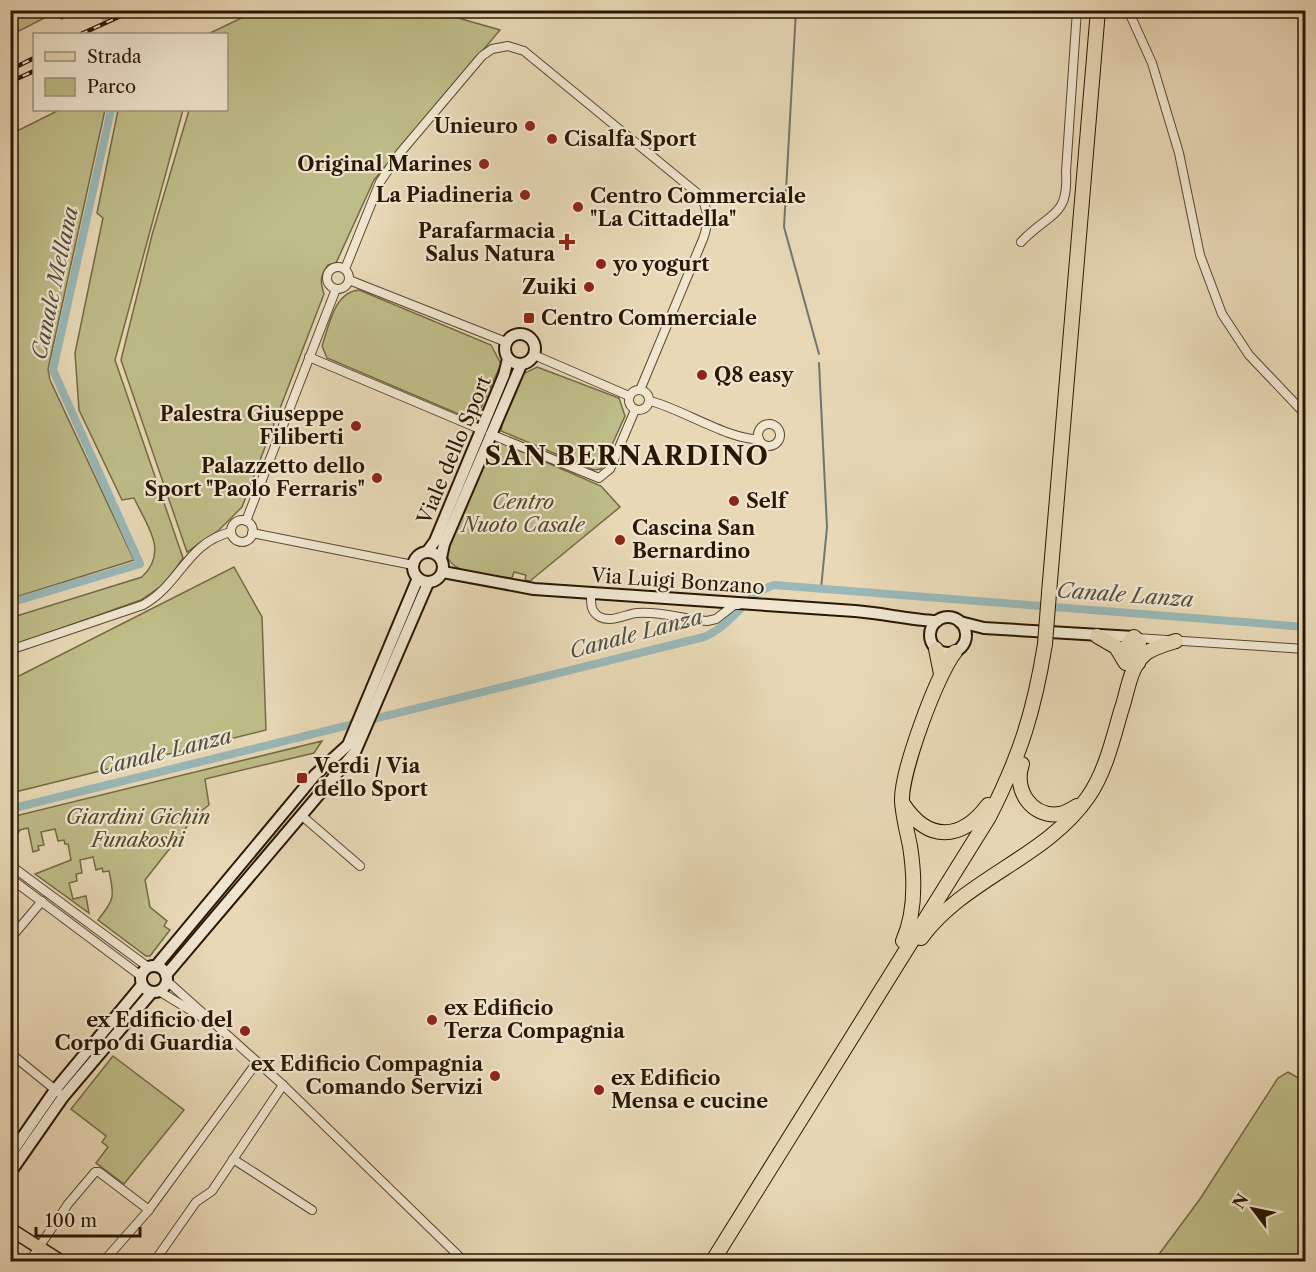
<svg xmlns="http://www.w3.org/2000/svg" width="1316" height="1272" viewBox="0 0 1316 1272" font-family="'Libre Caslon Text',serif">
<style>
.green{fill:#bebc88;stroke:#746a45;stroke-width:1.5}
.lines{fill:none;stroke-linecap:round;stroke-linejoin:round}
.stream{stroke:#6d786f;stroke-width:2}
.canal{stroke:#99b8b7;stroke-width:8}
.street-casing{stroke:#5a472f;stroke-width:10}
.secondary-casing{stroke:#2a1702;stroke-width:14}
.primary-casing{stroke:#2a1702;stroke-width:15}
.highway-casing{stroke:#2a1702;stroke-width:16}
.street{stroke:#f0e6d0;stroke-width:8}
.secondary{stroke:#f0e6d0;stroke-width:10}
.primary{stroke:#e8d8b6;stroke-width:12}
.highway{stroke:#e8d8b6;stroke-width:14}
.rail-casing{stroke:#2a1702;stroke-width:4.5}
.rail{stroke:#f0e6d0;stroke-width:2;stroke-dasharray:7;stroke-linecap:butt}
.highway-bridge-casing{stroke:#2a1702;stroke-width:16;stroke-linecap:butt}
.highway-bridge{stroke:#e8d8b6;stroke-width:14}
.poi-dot{fill:#8f2418;stroke:#f0e6d0;stroke-width:2}
.labels{text-anchor:middle;stroke-width:4.5;stroke-linejoin:round;paint-order:stroke}
.poi-label{font-size:20px;font-weight:bold;fill:#2a1702;stroke:#f0e6d0;text-anchor:start}
.street-label{font-size:20px;fill:#2a1702;stroke:#f0e6d0}
.park-label{font-size:20px;font-style:italic;fill:#56492a;stroke:#f0e6d0}
.water-label{font-size:21px;font-style:italic;fill:#514f41;stroke:#f0e6d0}
.district-label{font-size:26px;font-weight:bold;letter-spacing:1.5px;fill:#2a1702;stroke:#f0e6d0}
</style>
<rect width="100%" height="100%" fill="#e8d8b6"/>
<filter id="stains"><feTurbulence type="fractalNoise" baseFrequency=".00333" numOctaves="4"/><feColorMatrix values="0 0 0 0 .2 0 0 0 0 .09 0 0 0 0 .02 0 0 0 .5 -.17"/></filter>
<radialGradient id="worn" r=".72"><stop offset=".6" stop-color="#630" stop-opacity="0"/><stop offset="1" stop-color="#630" stop-opacity=".3"/></radialGradient>
<g class="green">
<path d="M 11,10 L 70,10 L 70,11 L 62,19 L 52,14 L 11,35 Z"/>
<path d="M 258,10 L 434,11 L 500,30 L 374,180 L 336,263 L 328,265 C 320,276 320,282 324,294 L 242,507 L 219,530 L 187,552 L 121,360 L 152,235 L 189,110 L 226,110 L 226,34 L 208,34 Z"/>
<path d="M 59,110 L 105,110 L 48,369 L 50,380 L 134,560 L 16,597 L 10,593 L 11,134 Z"/>
<path d="M 118,110 L 183,110 L 115,360 L 183,558 L 167,582 L 141,600 L 11,646 L 10,618 L 142,577 C 169,551 147,526 134,498 L 122,500 L 79,410 L 75,353 L 103,218 L 97,213 Z"/>
<path d="M 359,290 L 491,345 L 501,364 L 475,421 L 327,358 L 322,346 C 329,326 334,292 359,290 Z"/>
<path d="M 537,367 L 619,398 L 625,416 L 601,469 L 594,470 L 501,431 L 503,417 L 523,374 Z"/>
<path d="M 495,440 L 601,486 L 620,507 L 530,581 L 525,580 L 526,575 L 514,572 L 512,578 C 492,575 450,577 446,552 L 487,451 L 490,452 Z"/>
<path d="M 234,567 L 262,617 L 266,730 L 11,793 L 11,680 Z"/>
<path d="M 322,741 L 314,753 L 205,779 L 209,805 L 196,815 L 145,880 L 150,907 L 167,921 L 164,926 L 170,930 L 150,956 L 146,956 L 98,920 C 114,899 115,898 109,871 L 103,872 L 102,868 L 96,870 L 93,857 L 80,860 L 82,873 L 76,874 L 77,881 L 69,883 L 73,899 L 86,896 L 89,913 L 35,874 L 71,860 L 68,844 L 65,844 L 64,840 L 58,841 L 55,829 L 41,832 L 44,845 L 38,846 L 39,850 L 33,852 L 28,828 L 20,830 L 11,844 L 11,817 Z"/>
<path d="M 113,1056 L 184,1110 L 124,1184 L 96,1163 L 108,1147 L 102,1142 L 106,1136 L 71,1109 Z"/>
<path d="M 1288,1072 L 1305,1082 L 1305,1261 L 1154,1261 L 1200,1199 L 1278,1078 Z"/>
</g>
<g class="lines">
<g class="stream">
<path d="M 796,10 L 784,227 L 819,354"/>
<path d="M 819,363 L 827,527 L 821,589"/>
</g>
<g class="canal">
<path d="M 105,10 L 106,19"/>
<path d="M 10,603 L 140,564 L 53,370 L 111,110"/>
<path d="M 10,809 L 704,637 C 734,625 745,594 774,585 L 1306,627"/>
</g>
<defs>
<g id="street">
<path d="M 1128,10 L 1152,63 L 1179,153 L 1200,255 L 1222,314 L 1249,355 L 1306,415"/>
<path d="M 1021,242 C 1049,212 1069,218 1066,172 L 1077,10"/>
<circle cx="338" cy="278" r="11"/>
<path d="M 345,269 L 380,182 L 400,153 L 482,56 L 492,49 L 508,46 L 524,51 L 697,193 C 710,207 709,223 703,239 L 640,390"/>
<path d="M 349,280 L 506,342"/>
<path d="M 534,355 L 629,396"/>
<path d="M 309,357 L 482,430"/>
<circle cx="639" cy="400" r="10"/>
<path d="M 650,401 C 680,408 731,441 759,439"/>
<circle cx="769" cy="435" r="11"/>
<path d="M 490,434 L 599,478 L 610,469 L 635,410"/>
<circle cx="242" cy="531" r="11"/>
<path d="M 246,521 L 336,289"/>
<path d="M 252,533 L 413,565"/>
<path d="M 591,593 C 591,603 590,612 600,617 C 612,623 625,614 637,613 C 660,611 684,619 707,621 L 716,619 L 734,605 L 738,605"/>
<path d="M 1136,638 L 1306,649"/>
<path d="M 10,650 L 143,605 C 181,584 186,543 231,532"/>
<path d="M 301,815 L 360,866"/>
<path d="M 10,865 L 148,967"/>
<path d="M 10,878 L 141,976"/>
<path d="M 10,939 L 42,901"/>
<path d="M 167,981 L 283,1085 L 465,1262"/>
<path d="M 159,991 L 203,1018"/>
<path d="M 10,1053 L 58,1092"/>
<path d="M 233,1159 L 312,1210"/>
<path d="M 29,1262 L 68,1204 L 95,1172 L 99,1172 L 149,1210"/>
<path d="M 103,1262 L 148,1211 L 257,1062"/>
<path d="M 154,1262 L 196,1202 L 212,1191 L 283,1085"/>
</g>
<g id="secondary">
<circle cx="520" cy="349" r="15"/>
<circle cx="428" cy="567" r="15"/>
<path d="M 427,552 L 435,541 L 504,375 L 508,359"/>
<path d="M 441,558 L 444,544 L 521,365"/>
<path d="M 443,572 L 534,589 L 855,611 C 883,613 909,620 937,621"/>
<circle cx="948" cy="635" r="18"/>
<path d="M 960,622 L 984,628 L 1134,637"/>
<circle cx="154" cy="979" r="13"/>
<path d="M 156,966 L 315,775 L 348,745 L 418,578"/>
<path d="M 166,975 L 355,752 L 428,583"/>
<path d="M 10,1155 L 55,1090 L 142,985"/>
<path d="M 10,1173 L 63,1097 L 152,992"/>
</g>
<path id="primary" d="M 10,1229 L 62,1262"/>
<g id="highway">
<path d="M 1049,593 L 1098,10"/>
<path d="M 1097,636 L 1116,647 L 1125,662"/>
<path d="M 936,649 L 941,674"/>
<path d="M 1126,663 C 1125,652 1125,645 1134,637 L 1139,642 L 1138,663"/>
<path d="M 1022,764 C 1013,789 1031,818 1060,814 C 1065,813 1072,809 1077,806"/>
<path d="M 903,804 C 928,842 961,841 988,805"/>
<path d="M 921,938 C 965,878 1046,858 1088,797 C 1105,773 1113,739 1121,711 C 1128,692 1129,667 1146,653 C 1155,647 1166,644 1176,641"/>
<path d="M 903,941 C 916,912 915,878 910,846 C 907,831 903,817 902,801 C 901,772 937,674 955,652"/>
<path d="M 712,1262 L 989,817 C 1020,756 1034,712 1045,644"/>
</g>
</defs>
<use href="#street" class="street-casing"/>
<use href="#secondary" class="secondary-casing"/>
<use href="#primary" class="primary-casing"/>
<use href="#highway" class="highway-casing"/>
<use href="#street" class="street"/>
<use href="#secondary" class="secondary"/>
<use href="#primary" class="primary"/>
<use href="#highway" class="highway"/>
<defs>
<g id="rail">
<path d="M 81,34 L 134,10"/>
<path d="M 10,70 L 34,58"/>
<path d="M 10,82 L 34,71"/>
</g>
</defs>
<use href="#rail" class="rail-casing"/>
<use href="#rail" class="rail"/>
<defs>
<path id="highway-bridge" d="M 1045,644 L 1049,593"/>
</defs>
<use href="#highway-bridge" class="highway-bridge-casing"/>
<use href="#highway-bridge" class="highway-bridge"/>
</g>
<g class="poi-dot">
<circle cx="530" cy="126" r="6"/>
<circle cx="552" cy="139" r="6"/>
<circle cx="484" cy="164" r="6"/>
<circle cx="525" cy="195" r="6"/>
<circle cx="578" cy="207" r="6"/>
<path d="M564 233h6v6h6v6h-6v6h-6v-6h-6v-6h6z"/>
<circle cx="601" cy="264" r="6"/>
<circle cx="589" cy="287" r="6"/>
<rect x="523" y="312" width="12" height="12" rx="3"/>
<circle cx="702" cy="375" r="6"/>
<circle cx="356" cy="426" r="6"/>
<circle cx="377" cy="478" r="6"/>
<circle cx="734" cy="501" r="6"/>
<circle cx="620" cy="540" r="6"/>
<rect x="296" y="772" width="12" height="12" rx="3"/>
<circle cx="432" cy="1020" r="6"/>
<circle cx="245" cy="1031" r="6"/>
<circle cx="495" cy="1076" r="6"/>
<circle cx="599" cy="1090" r="6"/>
</g>
<g class="labels">
<g class="poi-label">
<text x="518" y="133" text-anchor="end">Unieuro</text>
<text x="564" y="146">Cisalfa Sport</text>
<text x="472" y="171" text-anchor="end">Original Marines</text>
<text x="513" y="202" text-anchor="end">La Piadineria</text>
<text x="590" y="203">Centro Commerciale<tspan x="590" dy="23">"La Cittadella"</tspan></text>
<text x="555" y="238" text-anchor="end">Parafarmacia<tspan x="555" dy="23">Salus Natura</tspan></text>
<text x="613" y="271">yo yogurt</text>
<text x="577" y="294" text-anchor="end">Zuiki</text>
<text x="541" y="325">Centro Commerciale</text>
<text x="714" y="382">Q8 easy</text>
<text x="344" y="421" text-anchor="end">Palestra Giuseppe<tspan x="344" dy="23">Filiberti</tspan></text>
<text x="365" y="473" text-anchor="end">Palazzetto dello<tspan x="365" dy="23">Sport "Paolo Ferraris"</tspan></text>
<text x="746" y="508">Self</text>
<text x="632" y="535">Cascina San<tspan x="632" dy="23">Bernardino</tspan></text>
<text x="314" y="773">Verdi / Via<tspan x="314" dy="23">dello Sport</tspan></text>
<text x="444" y="1015">ex Edificio<tspan x="444" dy="23">Terza Compagnia</tspan></text>
<text x="233" y="1027" text-anchor="end">ex Edificio del<tspan x="233" dy="23">Corpo di Guardia</tspan></text>
<text x="483" y="1071" text-anchor="end">ex Edificio Compagnia<tspan x="483" dy="23">Comando Servizi</tspan></text>
<text x="611" y="1085">ex Edificio<tspan x="611" dy="23">Mensa e cucine</tspan></text>
</g>
<g class="street-label">
<text transform="translate(454 450) rotate(-67)" y="7">Viale dello Sport</text>
<text transform="translate(678 581) rotate(4)" y="7">Via Luigi Bonzano</text>
</g>
<g class="park-label">
<text x="523" y="509">Centro<tspan x="523" dy="23">Nuoto Casale</tspan></text>
<text x="138" y="824">Giardini Gichin<tspan x="138" dy="23">Funakoshi</tspan></text>
</g>
<g class="water-label">
<text transform="translate(55 283) rotate(-78)" y="7">Canale Mellana</text>
<text transform="translate(1125 595) rotate(4)" y="7">Canale Lanza</text>
<text transform="translate(636 634) rotate(-15)" y="7">Canale Lanza</text>
<text transform="translate(165 752) rotate(-14)" y="7">Canale Lanza</text>
</g>
<g class="district-label">
<text x="627" y="465">SAN BERNARDINO</text>
</g>
</g>
<rect width="1316" height="1272" fill="none" stroke="#e8d8b6" stroke-width="36"/>
<rect x="12" y="12" width="1292" height="1248" fill="none" stroke="#2a1702" stroke-width="3"/>
<rect x="18" y="18" width="1280" height="1236" fill="none" stroke="#2a1702" stroke-width="1.5"/>
<rect x="33" y="33" width="195" height="78" fill="#f0e6d0" stroke="#a1937e" stroke-width="1.5"/>
<rect x="45" y="52" width="30" height="9" fill="#e8d8b6" stroke="#a1937e" stroke-width="1.5"/>
<text x="87" y="63" font-size="18" fill="#2a1702">Strada</text>
<rect x="45" y="78" width="30" height="18" fill="#bebc88" stroke="#a1937e" stroke-width="1.5"/>
<text x="87" y="93" font-size="18" fill="#2a1702">Parco</text>
<g transform="translate(1253 1209) rotate(302)" stroke="#f0e6d0" stroke-width="4.5" paint-order="stroke">
<path d="M0-4.5L10 22L0 15L-10 22Z" fill="#2a1702"/>
<text y="-9" font-size="16" font-weight="bold" text-anchor="middle" fill="#2a1702">N</text>
</g>
<path d="M36 1227v9h104v-9" fill="none" stroke="#2a1702" stroke-width="3"/>
<text x="45" y="1227" font-size="18" fill="#2a1702" stroke="#f0e6d0" stroke-width="4.5" paint-order="stroke">100 m</text>
<rect width="100%" height="100%" filter="url(#stains)"/>
<rect width="100%" height="100%" fill="url(#worn)"/>
</svg>
